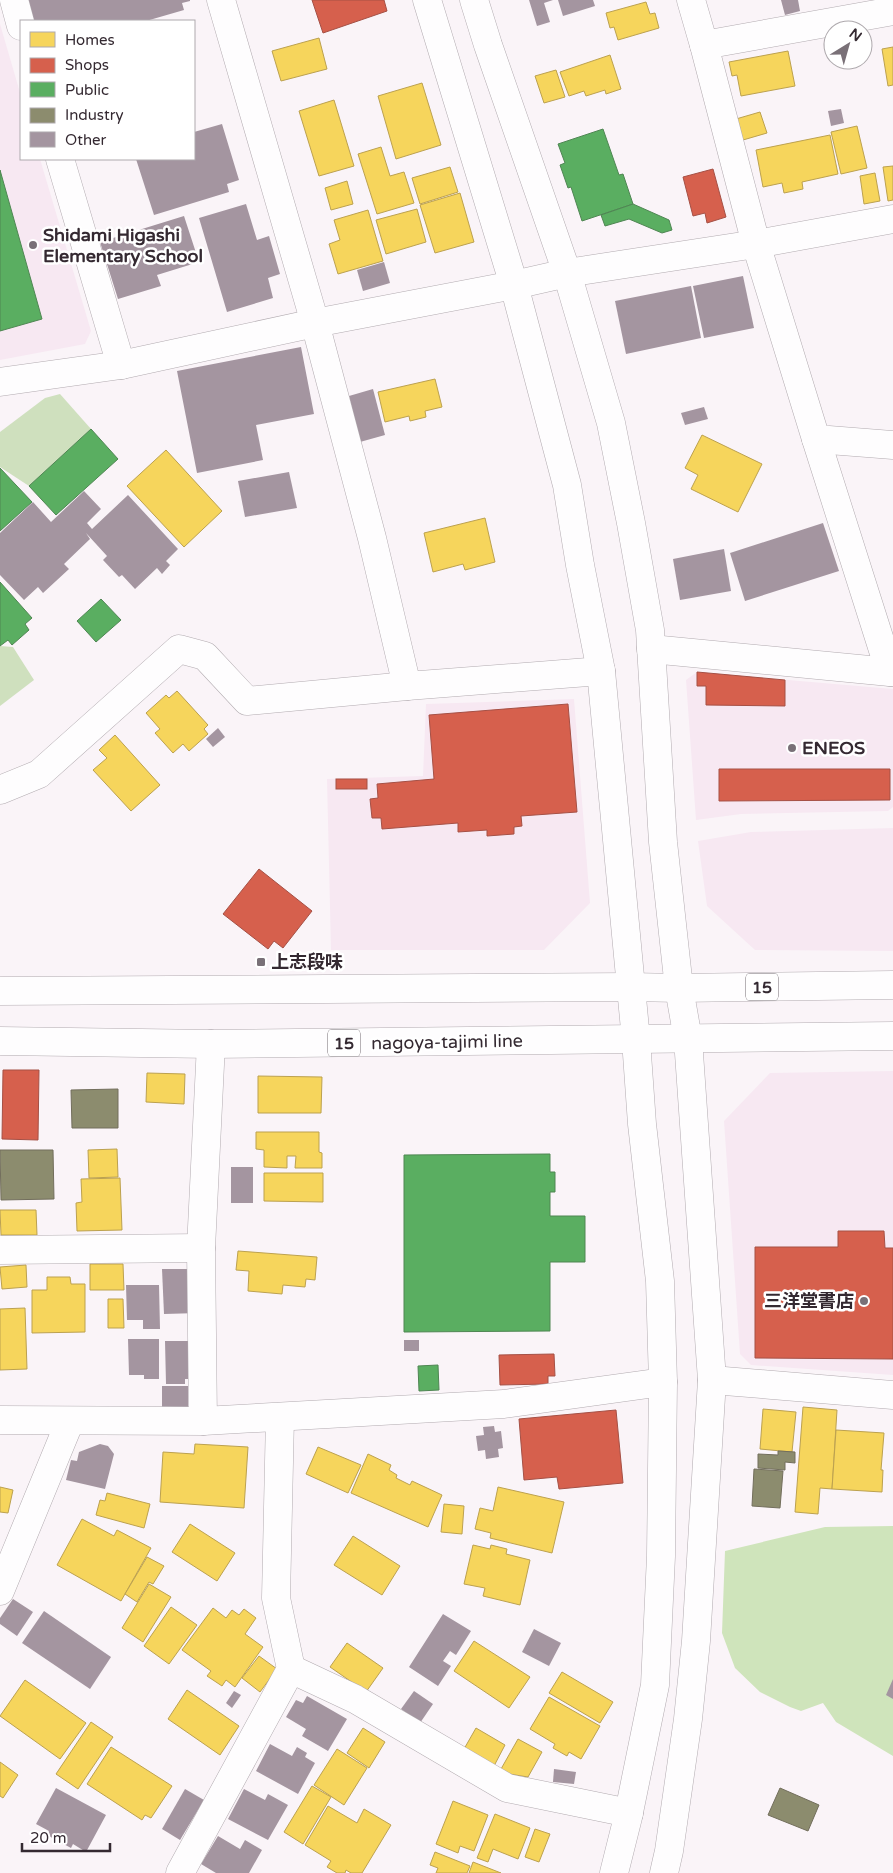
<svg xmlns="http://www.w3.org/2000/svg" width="893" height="1873" viewBox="0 0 893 1873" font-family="'Varela Round','Noto Sans JP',sans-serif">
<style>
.built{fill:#f7e8f2}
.green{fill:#cfe0be}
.forest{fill:#cfe4bb}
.homes{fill:#f6d55c;stroke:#bca14f}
.shops{fill:#d6604d;stroke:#a55045}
.public{fill:#5aae61;stroke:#4f8653}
.industry{fill:#8c8c6e;stroke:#726e5c}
.building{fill:#a495a0}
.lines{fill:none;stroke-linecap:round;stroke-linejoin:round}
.minor-casing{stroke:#b2abb0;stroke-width:29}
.major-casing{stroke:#b2abb0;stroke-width:29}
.minor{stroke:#fefdfe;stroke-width:28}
.major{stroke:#fefdfe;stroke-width:28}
.poi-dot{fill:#797077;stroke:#fff;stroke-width:2}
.labels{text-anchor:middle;stroke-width:5;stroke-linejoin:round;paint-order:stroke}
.shield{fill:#fff;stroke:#71696f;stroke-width:1}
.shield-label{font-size:16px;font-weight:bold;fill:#342931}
.poi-label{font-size:18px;font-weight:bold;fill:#342931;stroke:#fff;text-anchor:start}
.street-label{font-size:18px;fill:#342931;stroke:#fff}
</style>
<rect width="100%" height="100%" fill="#faf4f8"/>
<g class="built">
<path d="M 0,24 L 21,96 L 21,159 L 40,159 L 91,331 L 85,344 L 0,360 Z"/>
<path d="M 697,672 L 893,689 L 893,807 L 888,811 L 741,814 L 696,820 L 686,680 Z"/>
<path d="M 574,699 L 590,903 L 544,950 L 331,950 L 327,779 L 423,776 L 426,704 Z"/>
<path d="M 893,828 L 893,951 L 755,950 L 707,906 L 698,841 L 751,832 Z"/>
<path d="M 893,1071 L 893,1375 L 751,1365 L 740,1354 L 724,1121 L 770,1073 Z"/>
</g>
<g class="green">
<path d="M 60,394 L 91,429 L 29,486 L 0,467 L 0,432 L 45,398 Z"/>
<path d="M 0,646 L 13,647 L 34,680 L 0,706 Z"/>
</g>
<path class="forest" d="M 893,1526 L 893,1756 L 836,1722 L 823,1703 L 801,1711 L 790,1707 L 760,1692 L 735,1668 L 722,1633 L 725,1551 L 825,1527 Z"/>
<g class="homes">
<path d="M 646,2 L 650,14 L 655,13 L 659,28 L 618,40 L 614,27 L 610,28 L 606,13 Z"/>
<path d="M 319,38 L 327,69 L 281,81 L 272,51 Z"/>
<path d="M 893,47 L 893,85 L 888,86 L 882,49 Z"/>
<path d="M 788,51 L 795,86 L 741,96 L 737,75 L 732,76 L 729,62 Z"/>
<path d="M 610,55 L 621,89 L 606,94 L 605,90 L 586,96 L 584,91 L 569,96 L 560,72 Z"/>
<path d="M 556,70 L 565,97 L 544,103 L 535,76 Z"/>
<path d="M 422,83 L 441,145 L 396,159 L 378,96 Z"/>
<path d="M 334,100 L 354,166 L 319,176 L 299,111 Z"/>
<path d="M 760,112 L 767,133 L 743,140 L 736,119 Z"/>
<path d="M 857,126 L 867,168 L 841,174 L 831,132 Z"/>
<path d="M 830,135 L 838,174 L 802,182 L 803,189 L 784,193 L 782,183 L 763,187 L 756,150 Z"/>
<path d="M 381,147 L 390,176 L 404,172 L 414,203 L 377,214 L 358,154 Z"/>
<path d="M 893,166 L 893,200 L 888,201 L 883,167 Z"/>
<path d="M 450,167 L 458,192 L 420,204 L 412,178 Z"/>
<path d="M 875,173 L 880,201 L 864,204 L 860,176 Z"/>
<path d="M 347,181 L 353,204 L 331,210 L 325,188 Z"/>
<path d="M 460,193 L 474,242 L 435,253 L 420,205 Z"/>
<path d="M 417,209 L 426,242 L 386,254 L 376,220 Z"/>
<path d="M 368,210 L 383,261 L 338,274 L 329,244 L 340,240 L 334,220 Z"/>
<path d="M 435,379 L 442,407 L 425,411 L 426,417 L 410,421 L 409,416 L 385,422 L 378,392 Z"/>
<path d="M 702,435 L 762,464 L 738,512 L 691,489 L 698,475 L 685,468 Z"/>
<path d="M 166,450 L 222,511 L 184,547 L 127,486 Z"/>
<path d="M 485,518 L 495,562 L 465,570 L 463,564 L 433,572 L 424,533 Z"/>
<path d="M 177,691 L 208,725 L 204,729 L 208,734 L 189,751 L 183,744 L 173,753 L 155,733 L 160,729 L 146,713 L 166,695 L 169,698 Z"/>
<path d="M 115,735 L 160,785 L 131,811 L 93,770 L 107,758 L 99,750 Z"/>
<path d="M 147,1073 L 185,1074 L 184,1104 L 146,1102 Z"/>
<path d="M 258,1076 L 322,1077 L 321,1113 L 258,1113 Z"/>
<path d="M 256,1132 L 319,1132 L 319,1152 L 322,1153 L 322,1168 L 295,1168 L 296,1156 L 287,1156 L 287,1168 L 264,1167 L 264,1150 L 256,1149 Z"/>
<path d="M 117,1149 L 118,1177 L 89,1178 L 88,1150 Z"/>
<path d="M 264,1173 L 323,1173 L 323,1202 L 264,1201 Z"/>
<path d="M 120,1178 L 122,1230 L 77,1231 L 76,1203 L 82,1202 L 81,1179 Z"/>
<path d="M 0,1210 L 36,1210 L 37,1235 L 1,1235 Z"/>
<path d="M 238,1251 L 317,1257 L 315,1280 L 306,1279 L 305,1287 L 283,1285 L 282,1294 L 248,1291 L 249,1271 L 236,1270 Z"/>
<path d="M 90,1264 L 123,1264 L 124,1290 L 90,1290 Z"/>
<path d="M 26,1265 L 27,1287 L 2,1289 L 0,1267 Z"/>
<path d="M 47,1277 L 70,1277 L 71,1284 L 85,1284 L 85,1332 L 32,1333 L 32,1290 L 47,1290 Z"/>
<path d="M 108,1299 L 123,1299 L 124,1328 L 108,1328 Z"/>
<path d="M 25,1308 L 27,1369 L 0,1370 L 0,1309 Z"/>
<path d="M 803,1407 L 837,1410 L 832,1489 L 820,1488 L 818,1514 L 795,1512 Z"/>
<path d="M 763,1409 L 796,1412 L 792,1452 L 760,1449 Z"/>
<path d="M 836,1430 L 884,1433 L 881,1470 L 883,1470 L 882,1492 L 832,1489 Z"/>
<path d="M 195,1444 L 248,1447 L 244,1508 L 160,1502 L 163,1452 L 194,1454 Z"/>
<path d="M 318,1447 L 361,1465 L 348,1493 L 306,1474 Z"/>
<path d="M 368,1454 L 391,1465 L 389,1470 L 397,1475 L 396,1478 L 410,1485 L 412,1481 L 442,1495 L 428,1527 L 351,1493 Z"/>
<path d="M 0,1487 L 13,1490 L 8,1513 L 0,1512 Z"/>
<path d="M 498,1487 L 564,1502 L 552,1553 L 490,1538 L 491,1533 L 475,1529 L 480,1508 L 493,1511 Z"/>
<path d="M 107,1493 L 150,1504 L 144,1528 L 96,1515 L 100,1500 L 105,1501 Z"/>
<path d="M 444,1504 L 464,1506 L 462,1534 L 441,1532 Z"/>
<path d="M 82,1519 L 114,1536 L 117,1530 L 151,1548 L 121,1601 L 57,1565 Z"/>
<path d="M 190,1524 L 235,1553 L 217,1581 L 172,1552 Z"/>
<path d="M 353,1536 L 400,1566 L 382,1595 L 334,1565 Z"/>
<path d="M 473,1545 L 490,1549 L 491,1545 L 507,1549 L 506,1554 L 530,1560 L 520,1605 L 483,1596 L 485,1588 L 464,1584 Z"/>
<path d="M 147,1557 L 164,1566 L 153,1584 L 149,1582 L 137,1602 L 125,1594 Z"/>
<path d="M 149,1584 L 171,1597 L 143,1642 L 122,1628 Z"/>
<path d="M 171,1607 L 197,1625 L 169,1664 L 144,1646 Z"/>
<path d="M 213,1608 L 226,1618 L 232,1610 L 239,1615 L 244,1609 L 256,1618 L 245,1634 L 263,1647 L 235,1687 L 226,1680 L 222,1686 L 207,1676 L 211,1671 L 182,1650 Z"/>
<path d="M 474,1641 L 530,1677 L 509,1708 L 454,1671 Z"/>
<path d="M 347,1643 L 383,1668 L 366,1692 L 330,1667 Z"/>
<path d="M 259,1656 L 277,1669 L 260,1692 L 242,1678 Z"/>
<path d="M 562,1672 L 613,1702 L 600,1723 L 549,1693 Z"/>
<path d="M 25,1680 L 86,1723 L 60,1759 L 0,1716 Z"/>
<path d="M 187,1690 L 239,1726 L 220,1755 L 168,1719 Z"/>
<path d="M 549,1697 L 600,1726 L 581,1759 L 569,1752 L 567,1756 L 553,1748 L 555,1744 L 530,1729 Z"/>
<path d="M 91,1722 L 113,1737 L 78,1789 L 56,1774 Z"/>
<path d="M 363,1728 L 385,1742 L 369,1768 L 347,1753 Z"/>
<path d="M 476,1728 L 505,1745 L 494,1766 L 464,1749 Z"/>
<path d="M 518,1739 L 542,1752 L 528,1777 L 509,1774 L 501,1769 Z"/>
<path d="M 111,1747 L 172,1786 L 151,1818 L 145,1815 L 142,1820 L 87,1784 Z"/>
<path d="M 337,1749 L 367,1768 L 344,1805 L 314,1785 Z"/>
<path d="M 0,1762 L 18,1775 L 3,1798 L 0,1796 Z"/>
<path d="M 312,1786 L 331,1797 L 303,1844 L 284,1832 Z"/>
<path d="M 453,1801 L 488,1815 L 474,1851 L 460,1846 L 458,1853 L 436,1844 Z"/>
<path d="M 328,1806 L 357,1823 L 364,1809 L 391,1825 L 362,1873 L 351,1873 L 346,1870 L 345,1873 L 337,1873 L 327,1867 L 331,1861 L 305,1845 Z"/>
<path d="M 495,1814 L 530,1828 L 518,1859 L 493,1849 L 488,1862 L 477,1858 Z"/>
<path d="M 535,1829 L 550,1834 L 539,1862 L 525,1857 Z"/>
<path d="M 435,1852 L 470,1866 L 467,1873 L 436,1873 L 438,1868 L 430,1865 Z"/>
<path d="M 473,1862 L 501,1873 L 469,1873 Z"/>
</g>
<g class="shops">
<path d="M 312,0 L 384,0 L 387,11 L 323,33 Z"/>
<path d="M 713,169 L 726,217 L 707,223 L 705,213 L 693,216 L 683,177 Z"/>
<path d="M 697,672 L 785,680 L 785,706 L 706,705 L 706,686 L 697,686 Z"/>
<path d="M 568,704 L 577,812 L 521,816 L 522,826 L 514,827 L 514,834 L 487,836 L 487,830 L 458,832 L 458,823 L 382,829 L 381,818 L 372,818 L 370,799 L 378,798 L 377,784 L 434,779 L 429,715 Z"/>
<path d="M 719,769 L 890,769 L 890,800 L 719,801 Z"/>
<rect x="336" y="779" width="31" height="10"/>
<path d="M 259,869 L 312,911 L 283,948 L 274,941 L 268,949 L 223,914 Z"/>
<path d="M 3,1070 L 39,1070 L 38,1140 L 2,1139 Z"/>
<path d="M 838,1231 L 884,1231 L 885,1248 L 893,1248 L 893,1359 L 755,1358 L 755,1247 L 838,1247 Z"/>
<path d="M 554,1354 L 555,1376 L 548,1376 L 548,1384 L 500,1385 L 499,1355 Z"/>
<path d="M 616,1410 L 623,1483 L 559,1489 L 557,1477 L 524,1480 L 519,1419 Z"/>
</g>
<g class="public">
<path d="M 603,129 L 619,175 L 623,174 L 633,204 L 582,221 L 571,187 L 568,188 L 560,165 L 565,163 L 558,144 Z"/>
<path d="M 0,170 L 42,319 L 0,331 Z"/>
<path d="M 633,204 L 669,220 L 672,230 L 662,233 L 629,219 L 605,226 L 601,215 Z"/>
<path d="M 91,429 L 118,459 L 56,515 L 29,486 Z"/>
<path d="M 0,468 L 32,502 L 0,531 Z"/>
<path d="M 0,582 L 32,618 L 25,624 L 29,630 L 12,645 L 8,640 L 0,646 Z"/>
<path d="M 101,599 L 121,620 L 96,642 L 77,621 Z"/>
<path d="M 550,1154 L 550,1172 L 555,1172 L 555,1192 L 550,1192 L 550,1216 L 585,1216 L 585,1262 L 550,1262 L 550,1331 L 404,1332 L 404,1155 Z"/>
<path d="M 438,1365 L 439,1390 L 419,1391 L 418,1366 Z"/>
</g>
<g class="industry">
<path d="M 118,1089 L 118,1128 L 72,1128 L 71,1090 Z"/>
<path d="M 0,1150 L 53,1150 L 54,1199 L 1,1200 Z"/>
<path d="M 778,1451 L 795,1452 L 795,1463 L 785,1462 L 785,1470 L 758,1468 L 758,1454 L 778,1455 Z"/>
<path d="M 754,1469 L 783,1471 L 780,1508 L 752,1506 Z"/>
<path d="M 780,1788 L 819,1805 L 808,1831 L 768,1815 Z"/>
</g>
<g class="building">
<path d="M 27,0 L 190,0 L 190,1 L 182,3 L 184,10 L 146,21 L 33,21 Z"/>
<path d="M 529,0 L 553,0 L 544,3 L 550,22 L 537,26 Z"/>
<path d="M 558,0 L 593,0 L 595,6 L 563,16 Z"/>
<path d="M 781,0 L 798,0 L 800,11 L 785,15 Z"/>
<path d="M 841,109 L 844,123 L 831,126 L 828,111 Z"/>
<path d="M 222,124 L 239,180 L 227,184 L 229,192 L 154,215 L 136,159 L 194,159 L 194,132 Z"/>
<path d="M 246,204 L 257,240 L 269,236 L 280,274 L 268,278 L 273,298 L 227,312 L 199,218 Z"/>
<path d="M 184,216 L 199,262 L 157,275 L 161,286 L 118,299 L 100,242 Z"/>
<path d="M 384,262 L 390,283 L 363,291 L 357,270 Z"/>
<path d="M 743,276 L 754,328 L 704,338 L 693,286 Z"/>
<path d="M 691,286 L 701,338 L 626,354 L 615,301 Z"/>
<path d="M 301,347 L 314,414 L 256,425 L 263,460 L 197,473 L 177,371 Z"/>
<path d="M 373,389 L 385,435 L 360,442 L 349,396 Z"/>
<path d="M 704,407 L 708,419 L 685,425 L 681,413 Z"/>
<path d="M 289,472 L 297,508 L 245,517 L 238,481 Z"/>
<path d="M 84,491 L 101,509 L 87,523 L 92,529 L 128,495 L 178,549 L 166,561 L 170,565 L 162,574 L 157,568 L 135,589 L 122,575 L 119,577 L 103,560 L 107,556 L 86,533 L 90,539 L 64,564 L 69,569 L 43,593 L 38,587 L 24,600 L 0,575 L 0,533 L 33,502 L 51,522 Z"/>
<path d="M 823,523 L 839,571 L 745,601 L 730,553 Z"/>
<path d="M 724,549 L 731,591 L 680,600 L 673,559 Z"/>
<path d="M 218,728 L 225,737 L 213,747 L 206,739 Z"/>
<rect x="231" y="1167" width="22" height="36"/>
<path d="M 162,1269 L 198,1269 L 199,1313 L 164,1314 Z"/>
<path d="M 126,1285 L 159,1285 L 160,1329 L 143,1329 L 143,1320 L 127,1320 Z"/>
<path d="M 128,1339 L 159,1339 L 159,1379 L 144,1379 L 144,1375 L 129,1375 Z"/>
<rect x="404" y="1340" width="15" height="11"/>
<path d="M 165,1341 L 195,1341 L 196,1379 L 185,1379 L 185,1384 L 166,1384 Z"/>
<path d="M 162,1386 L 188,1386 L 188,1413 L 162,1414 Z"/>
<path d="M 494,1426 L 495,1432 L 501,1431 L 503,1448 L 498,1449 L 499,1457 L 486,1459 L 485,1450 L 478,1451 L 476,1436 L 484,1435 L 483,1427 Z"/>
<path d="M 100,1444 L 108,1446 L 114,1454 L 105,1489 L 66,1480 L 71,1460 L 77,1461 L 79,1452 Z"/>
<path d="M 13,1599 L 33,1612 L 17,1636 L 0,1624 L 0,1618 Z"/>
<path d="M 44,1611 L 111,1657 L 90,1689 L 22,1643 Z"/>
<path d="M 443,1614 L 471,1631 L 456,1655 L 450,1651 L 443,1661 L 451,1666 L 438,1686 L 409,1667 Z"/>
<path d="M 534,1629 L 561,1643 L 549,1666 L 522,1652 Z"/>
<path d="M 893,1679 L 893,1699 L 886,1695 Z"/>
<path d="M 234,1691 L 241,1695 L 232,1708 L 226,1703 Z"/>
<path d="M 414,1691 L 433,1704 L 420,1723 L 401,1709 Z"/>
<path d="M 307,1696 L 347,1719 L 328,1751 L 302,1736 L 306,1729 L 286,1717 L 296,1700 L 303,1703 Z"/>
<path d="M 270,1744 L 292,1756 L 297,1747 L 307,1753 L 305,1757 L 315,1763 L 298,1794 L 256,1771 Z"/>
<path d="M 554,1769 L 576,1772 L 574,1784 L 553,1782 Z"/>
<path d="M 56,1788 L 106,1815 L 86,1852 L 73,1844 L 71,1848 L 47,1835 L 49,1831 L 36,1824 Z"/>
<path d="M 185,1789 L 204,1800 L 180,1840 L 162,1829 Z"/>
<path d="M 244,1789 L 265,1800 L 268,1794 L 288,1805 L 268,1840 L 228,1819 Z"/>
<path d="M 218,1836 L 240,1849 L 245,1840 L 262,1850 L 249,1873 L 216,1873 L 201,1864 Z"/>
</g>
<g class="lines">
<defs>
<g id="minor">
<path d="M 14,0 L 21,26"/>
<path d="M 221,0 L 315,323 L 372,538 L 407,686 L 601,671"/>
<path d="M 427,0 L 514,285 L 567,485 L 580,565 L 601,671 L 636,1040 L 642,1124 L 660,1281 L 663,1382 L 661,1556 L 655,1685 L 628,1817 L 614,1873"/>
<path d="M 474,0 L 488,45 L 567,273 L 611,423 L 631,523 L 650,630 L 663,842 L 679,988 L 688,1039 L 712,1380 L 696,1641 L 688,1719 L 669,1851 L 664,1873"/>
<path d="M 691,0 L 704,45 L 756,244 L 816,439 L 893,445"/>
<path d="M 704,45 L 893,11"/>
<path d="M 60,159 L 121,365"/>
<path d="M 0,382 L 121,365 L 315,323 L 514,285 L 567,273 L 756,244 L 893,219"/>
<path d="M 816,439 L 890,672 L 893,672"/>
<path d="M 651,649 L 890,672"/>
<path d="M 0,790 L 39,774 L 179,649 L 205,656 L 247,701 L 407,686"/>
<path d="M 0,1250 L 201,1248"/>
<path d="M 712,1380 L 893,1395"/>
<path d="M 0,1420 L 203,1421 L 504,1404 L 663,1382"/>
<path d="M 203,1421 L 201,1248 L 211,1044"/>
<path d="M 0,1591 L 70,1421"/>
<path d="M 291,1669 L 355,1699 L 507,1788 L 629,1813"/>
<path d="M 180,1873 L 291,1669 L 276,1598 L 280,1417"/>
</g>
<g id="major">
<path d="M 0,991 L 631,987 L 679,988 L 893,985"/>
<path d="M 0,1041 L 211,1044 L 893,1036"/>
</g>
</defs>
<use href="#minor" class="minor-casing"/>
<use href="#major" class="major-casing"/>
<use href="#minor" class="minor"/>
<use href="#major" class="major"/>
</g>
<g class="poi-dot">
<circle cx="33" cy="245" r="5"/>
<circle cx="792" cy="748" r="5"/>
<rect x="256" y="957" width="10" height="10" rx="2.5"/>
<circle cx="864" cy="1301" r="5"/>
</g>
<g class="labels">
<g class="shield">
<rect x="746" y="973.5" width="32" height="27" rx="4"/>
<rect x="328" y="1029.5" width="32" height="27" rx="4"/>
</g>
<g class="shield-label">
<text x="762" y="993">15</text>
<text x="344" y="1049">15</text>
</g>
<g class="poi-label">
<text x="43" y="241">Shidami Higashi<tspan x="43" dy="21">Elementary School</tspan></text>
<text x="802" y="754">ENEOS</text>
<text x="271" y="968">上志段味</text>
<text x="854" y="1307" text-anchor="end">三洋堂書店</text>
</g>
<g class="street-label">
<text transform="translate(447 1042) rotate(-1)" y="6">nagoya-tajimi line</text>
</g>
</g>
<rect x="20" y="20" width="175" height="140" fill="#ffffff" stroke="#aea9ad"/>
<rect x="30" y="32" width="25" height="15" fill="#f6d55c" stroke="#aea9ad"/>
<text x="65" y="45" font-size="15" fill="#342931">Homes</text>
<rect x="30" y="58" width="25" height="15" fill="#d6604d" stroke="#aea9ad"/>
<text x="65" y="70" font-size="15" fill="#342931">Shops</text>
<rect x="30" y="82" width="25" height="15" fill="#5aae61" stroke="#aea9ad"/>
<text x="65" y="95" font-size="15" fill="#342931">Public</text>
<rect x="30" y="108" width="25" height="15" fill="#8c8c6e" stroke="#aea9ad"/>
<text x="65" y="120" font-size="15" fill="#342931">Industry</text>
<rect x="30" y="132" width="25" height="15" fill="#a495a0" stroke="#aea9ad"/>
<text x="65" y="145" font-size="15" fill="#342931">Other</text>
<g transform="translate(848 45) rotate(37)"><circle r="24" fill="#ffffff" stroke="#aea9ad"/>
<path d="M0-4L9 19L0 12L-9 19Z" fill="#797077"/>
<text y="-8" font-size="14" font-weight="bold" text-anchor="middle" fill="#342931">N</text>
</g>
<path d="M22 1843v8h88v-8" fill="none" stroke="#342931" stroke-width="2.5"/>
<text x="30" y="1843" font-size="15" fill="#342931" stroke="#ffffff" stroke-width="4" paint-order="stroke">20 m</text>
</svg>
